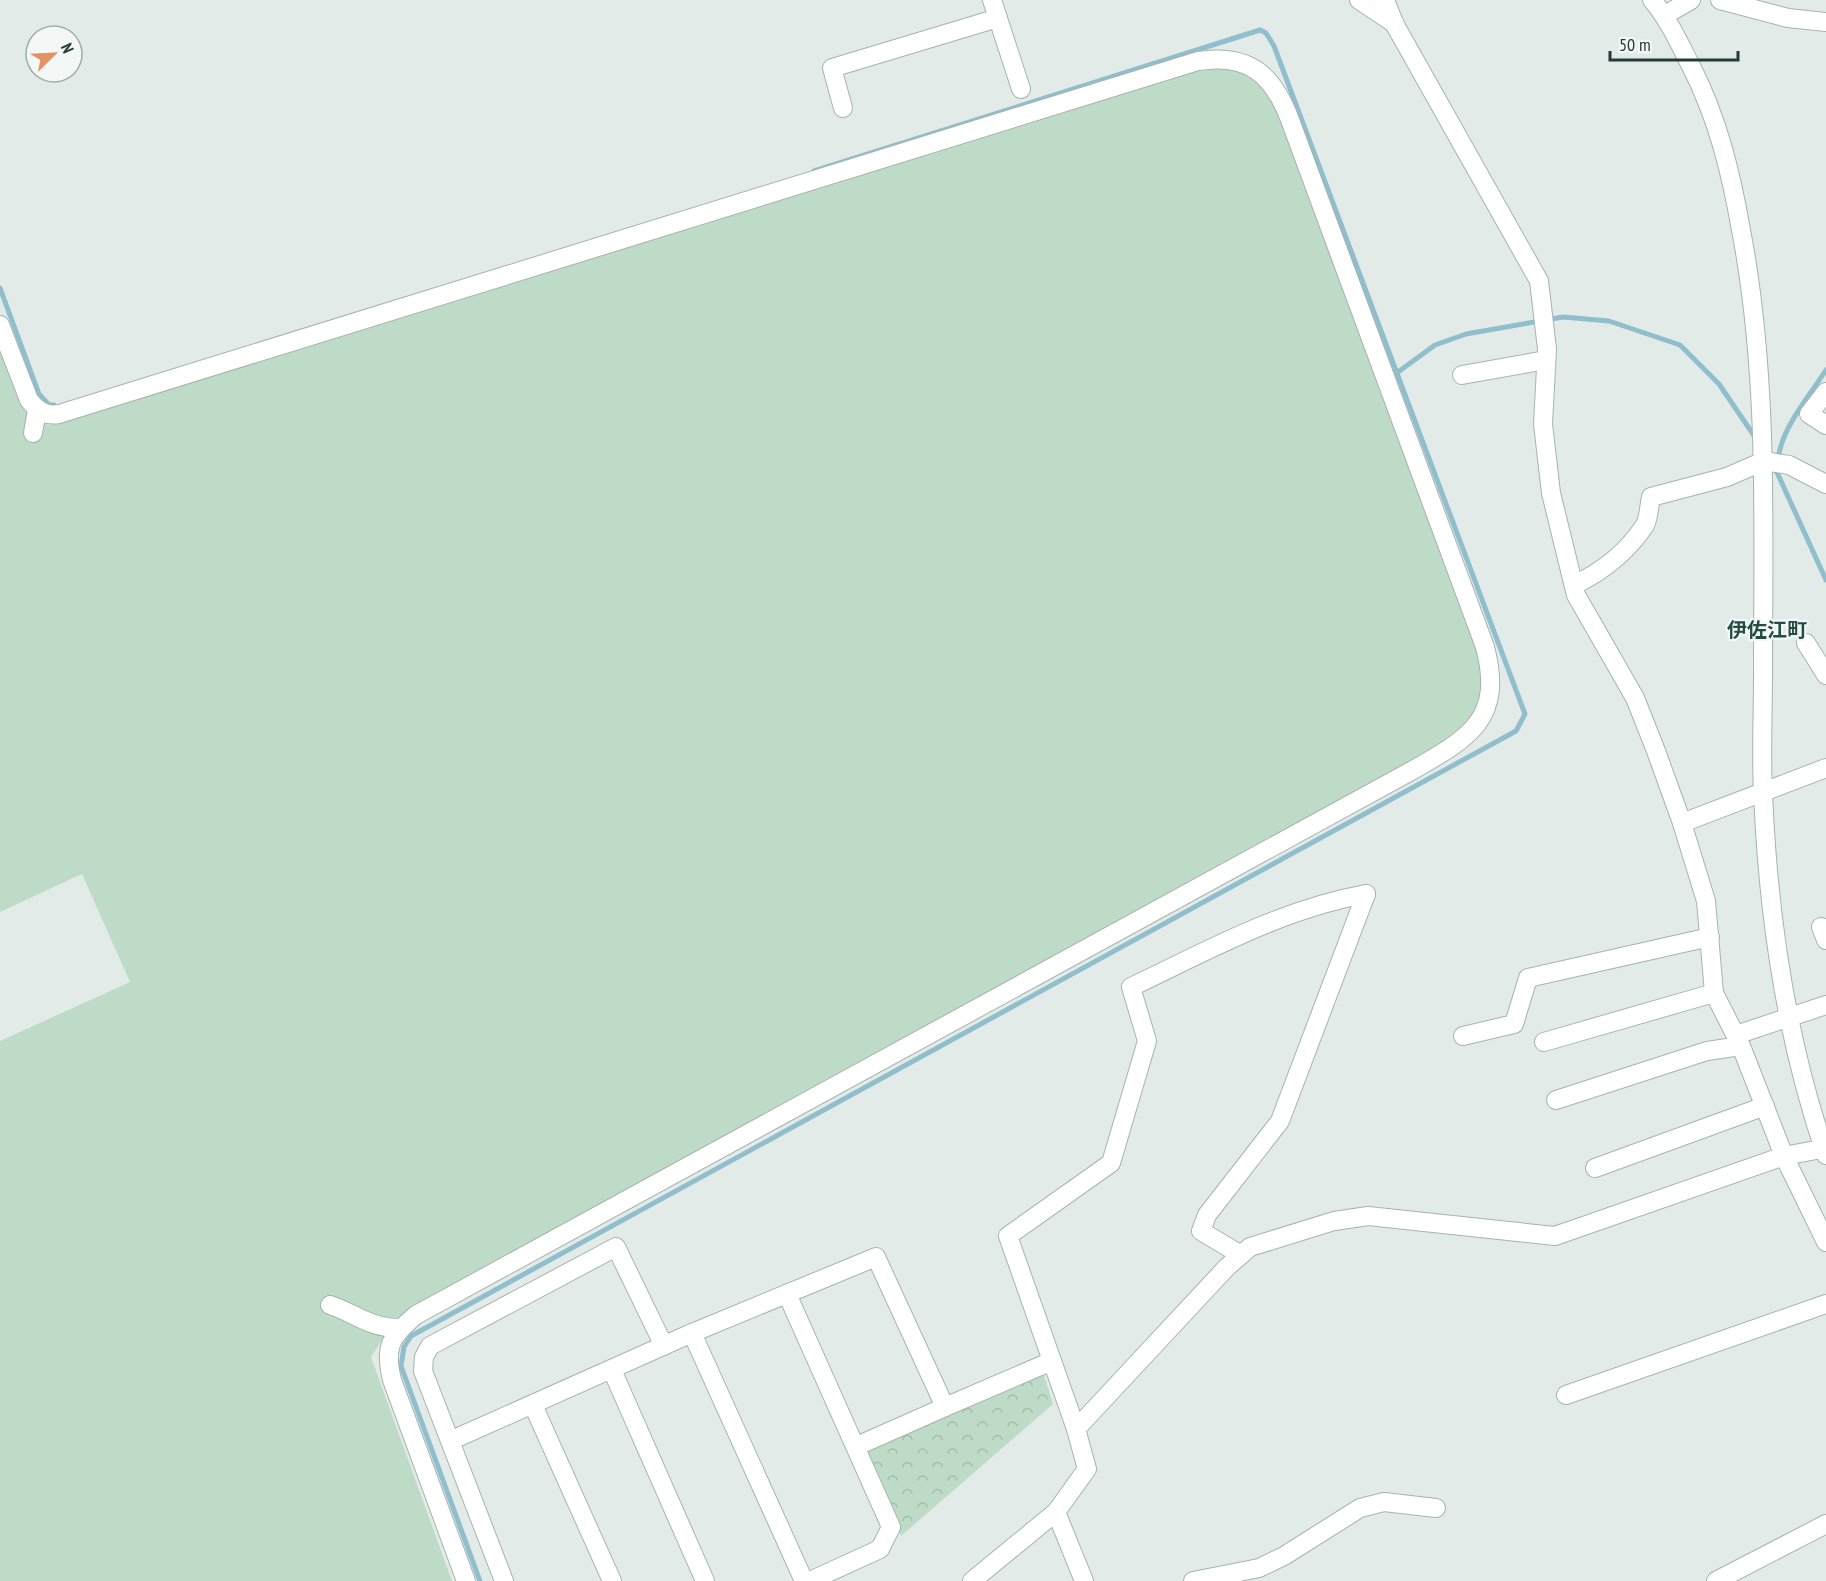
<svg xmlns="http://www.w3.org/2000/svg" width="1826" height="1581" viewBox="0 0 1826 1581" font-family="'PT Sans Narrow','Noto Sans JP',sans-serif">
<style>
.grass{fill:#bedbc8}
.park{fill:url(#park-crowns)}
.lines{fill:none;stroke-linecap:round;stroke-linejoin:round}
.stream{stroke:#90becc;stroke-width:5}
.minor-casing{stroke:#a6b3af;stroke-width:20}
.minor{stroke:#fff;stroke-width:18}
.labels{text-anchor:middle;stroke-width:4.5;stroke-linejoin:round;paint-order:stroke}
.quarter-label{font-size:20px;font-weight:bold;fill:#224c45;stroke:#f3f8f6}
</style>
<defs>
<pattern id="park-crowns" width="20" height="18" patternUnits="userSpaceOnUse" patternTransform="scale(1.5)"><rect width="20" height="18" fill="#bedbc8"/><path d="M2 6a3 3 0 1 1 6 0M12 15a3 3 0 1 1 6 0" fill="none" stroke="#a3bdac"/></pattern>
</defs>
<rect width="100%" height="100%" fill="#e3ebe8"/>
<path class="grass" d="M 1200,65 L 1235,65 L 1270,89 L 1481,652 L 1482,703 L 1465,731 L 393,1324 L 371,1357 L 452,1581 L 0,1581 L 0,1041 L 130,982 L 82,874 L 0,912 L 0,340 L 40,423 L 50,425 Z"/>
<path class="park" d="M 1043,1372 L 1053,1404 L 901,1536 L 866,1451 Z"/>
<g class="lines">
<g class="stream">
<path d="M 0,288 L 39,394 L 49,405 L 54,405"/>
<path d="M 1398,372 L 1435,345 L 1466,334 L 1563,317 L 1609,321 L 1680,345 L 1719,384 L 1757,440"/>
<path d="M 1778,460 C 1781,428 1809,397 1826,370"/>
<path d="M 1775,468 L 1826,580"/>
<path d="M 480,1581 L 401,1366 L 404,1347 L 411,1336 L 1516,731 L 1525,714 L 1274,46 L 1266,33 L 1260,30 L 814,171"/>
</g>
<defs>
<g id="minor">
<path d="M 992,0 L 1021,89"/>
<path d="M 1359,0 L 1395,24"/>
<path d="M 1385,0 L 1395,25 L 1539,281 L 1547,349 L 1543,424 L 1551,493 L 1576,595 L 1635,698 L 1656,751 L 1682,823 L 1706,901 L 1714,993 L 1741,1046 L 1784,1156 L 1826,1242"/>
<path d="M 1652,0 C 1669,20 1679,43 1691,66 C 1718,119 1731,173 1741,230 C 1769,377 1763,526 1763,675 C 1763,714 1761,754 1763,793 C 1768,916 1786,1039 1826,1155"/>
<path d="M 1720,0 L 1788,18 L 1826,22"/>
<path d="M 1665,15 L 1691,0"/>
<path d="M 843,108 L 832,68 L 998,18"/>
<path d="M 0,325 L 29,400 C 38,411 45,416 59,414 L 1198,61 C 1248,53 1273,74 1290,120 L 1485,647 C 1504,719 1469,738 1413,770 L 416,1315 C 390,1337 384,1347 392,1380 L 466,1581"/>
<path d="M 1462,375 L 1546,360"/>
<path d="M 1826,392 L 1809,414 L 1826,425"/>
<path d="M 33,433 L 37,410"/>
<path d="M 1574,585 C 1602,572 1628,551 1645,525 C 1649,518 1649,505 1651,497 L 1727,477 L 1764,461 L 1789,465 L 1826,484"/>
<path d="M 1806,643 L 1826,675"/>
<path d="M 1682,823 L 1826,768"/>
<path d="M 1821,927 L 1826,940"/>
<path d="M 1736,1035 L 1826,1005"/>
<path d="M 1463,1036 L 1514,1024 L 1528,978 L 1710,937"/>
<path d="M 1544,1042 L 1714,993"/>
<path d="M 1556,1100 L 1707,1051 L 1741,1046"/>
<path d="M 1595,1168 L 1765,1106"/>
<path d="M 1241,1255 L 1201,1231 L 1207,1215 L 1280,1121 L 1366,894"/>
<path d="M 787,1294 L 891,1527 L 880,1549 L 810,1581"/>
<path d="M 330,1305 C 357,1314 369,1328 400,1328"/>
<path d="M 692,1333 L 804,1581"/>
<path d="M 612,1370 L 705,1581"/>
<path d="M 1566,1395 L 1826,1304"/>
<path d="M 533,1405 L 612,1581"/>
<path d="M 1076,1429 L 1227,1267 L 1250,1247 L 1334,1221 L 1368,1216 L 1555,1236 L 1784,1156 L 1826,1148"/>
<path d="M 452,1440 L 692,1333 L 876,1257 L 945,1407 L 1052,1361"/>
<path d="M 857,1446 L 945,1407"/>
<path d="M 1056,1512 L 1084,1581"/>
<path d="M 504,1581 L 423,1371 L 424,1357 L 430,1346 L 616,1247 L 664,1346"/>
<path d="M 972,1581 L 1056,1512 L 1087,1469 L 1076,1429 L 1008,1236 L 1111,1163 L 1147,1041 L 1131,987 C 1207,951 1282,909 1366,894"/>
<path d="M 1193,1581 L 1259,1568 L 1284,1556 L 1360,1508 L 1384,1502 L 1436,1508"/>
<path d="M 1716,1581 L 1826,1524"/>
</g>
</defs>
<use href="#minor" class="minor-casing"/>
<use href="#minor" class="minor"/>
</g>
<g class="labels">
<g class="quarter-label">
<text x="1767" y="637">伊佐江町</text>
</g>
</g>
<g transform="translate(54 54) rotate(66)"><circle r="28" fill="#f3f8f6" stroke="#a0acaa" stroke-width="1.5"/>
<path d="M0-4.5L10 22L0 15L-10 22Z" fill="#e69066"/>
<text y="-9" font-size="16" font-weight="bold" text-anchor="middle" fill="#243b37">N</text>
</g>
<path d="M1610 51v9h128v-9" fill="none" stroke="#243b37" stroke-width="3"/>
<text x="1619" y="51" font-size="18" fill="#243b37" stroke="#f3f8f6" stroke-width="4.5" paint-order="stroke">50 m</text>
</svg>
